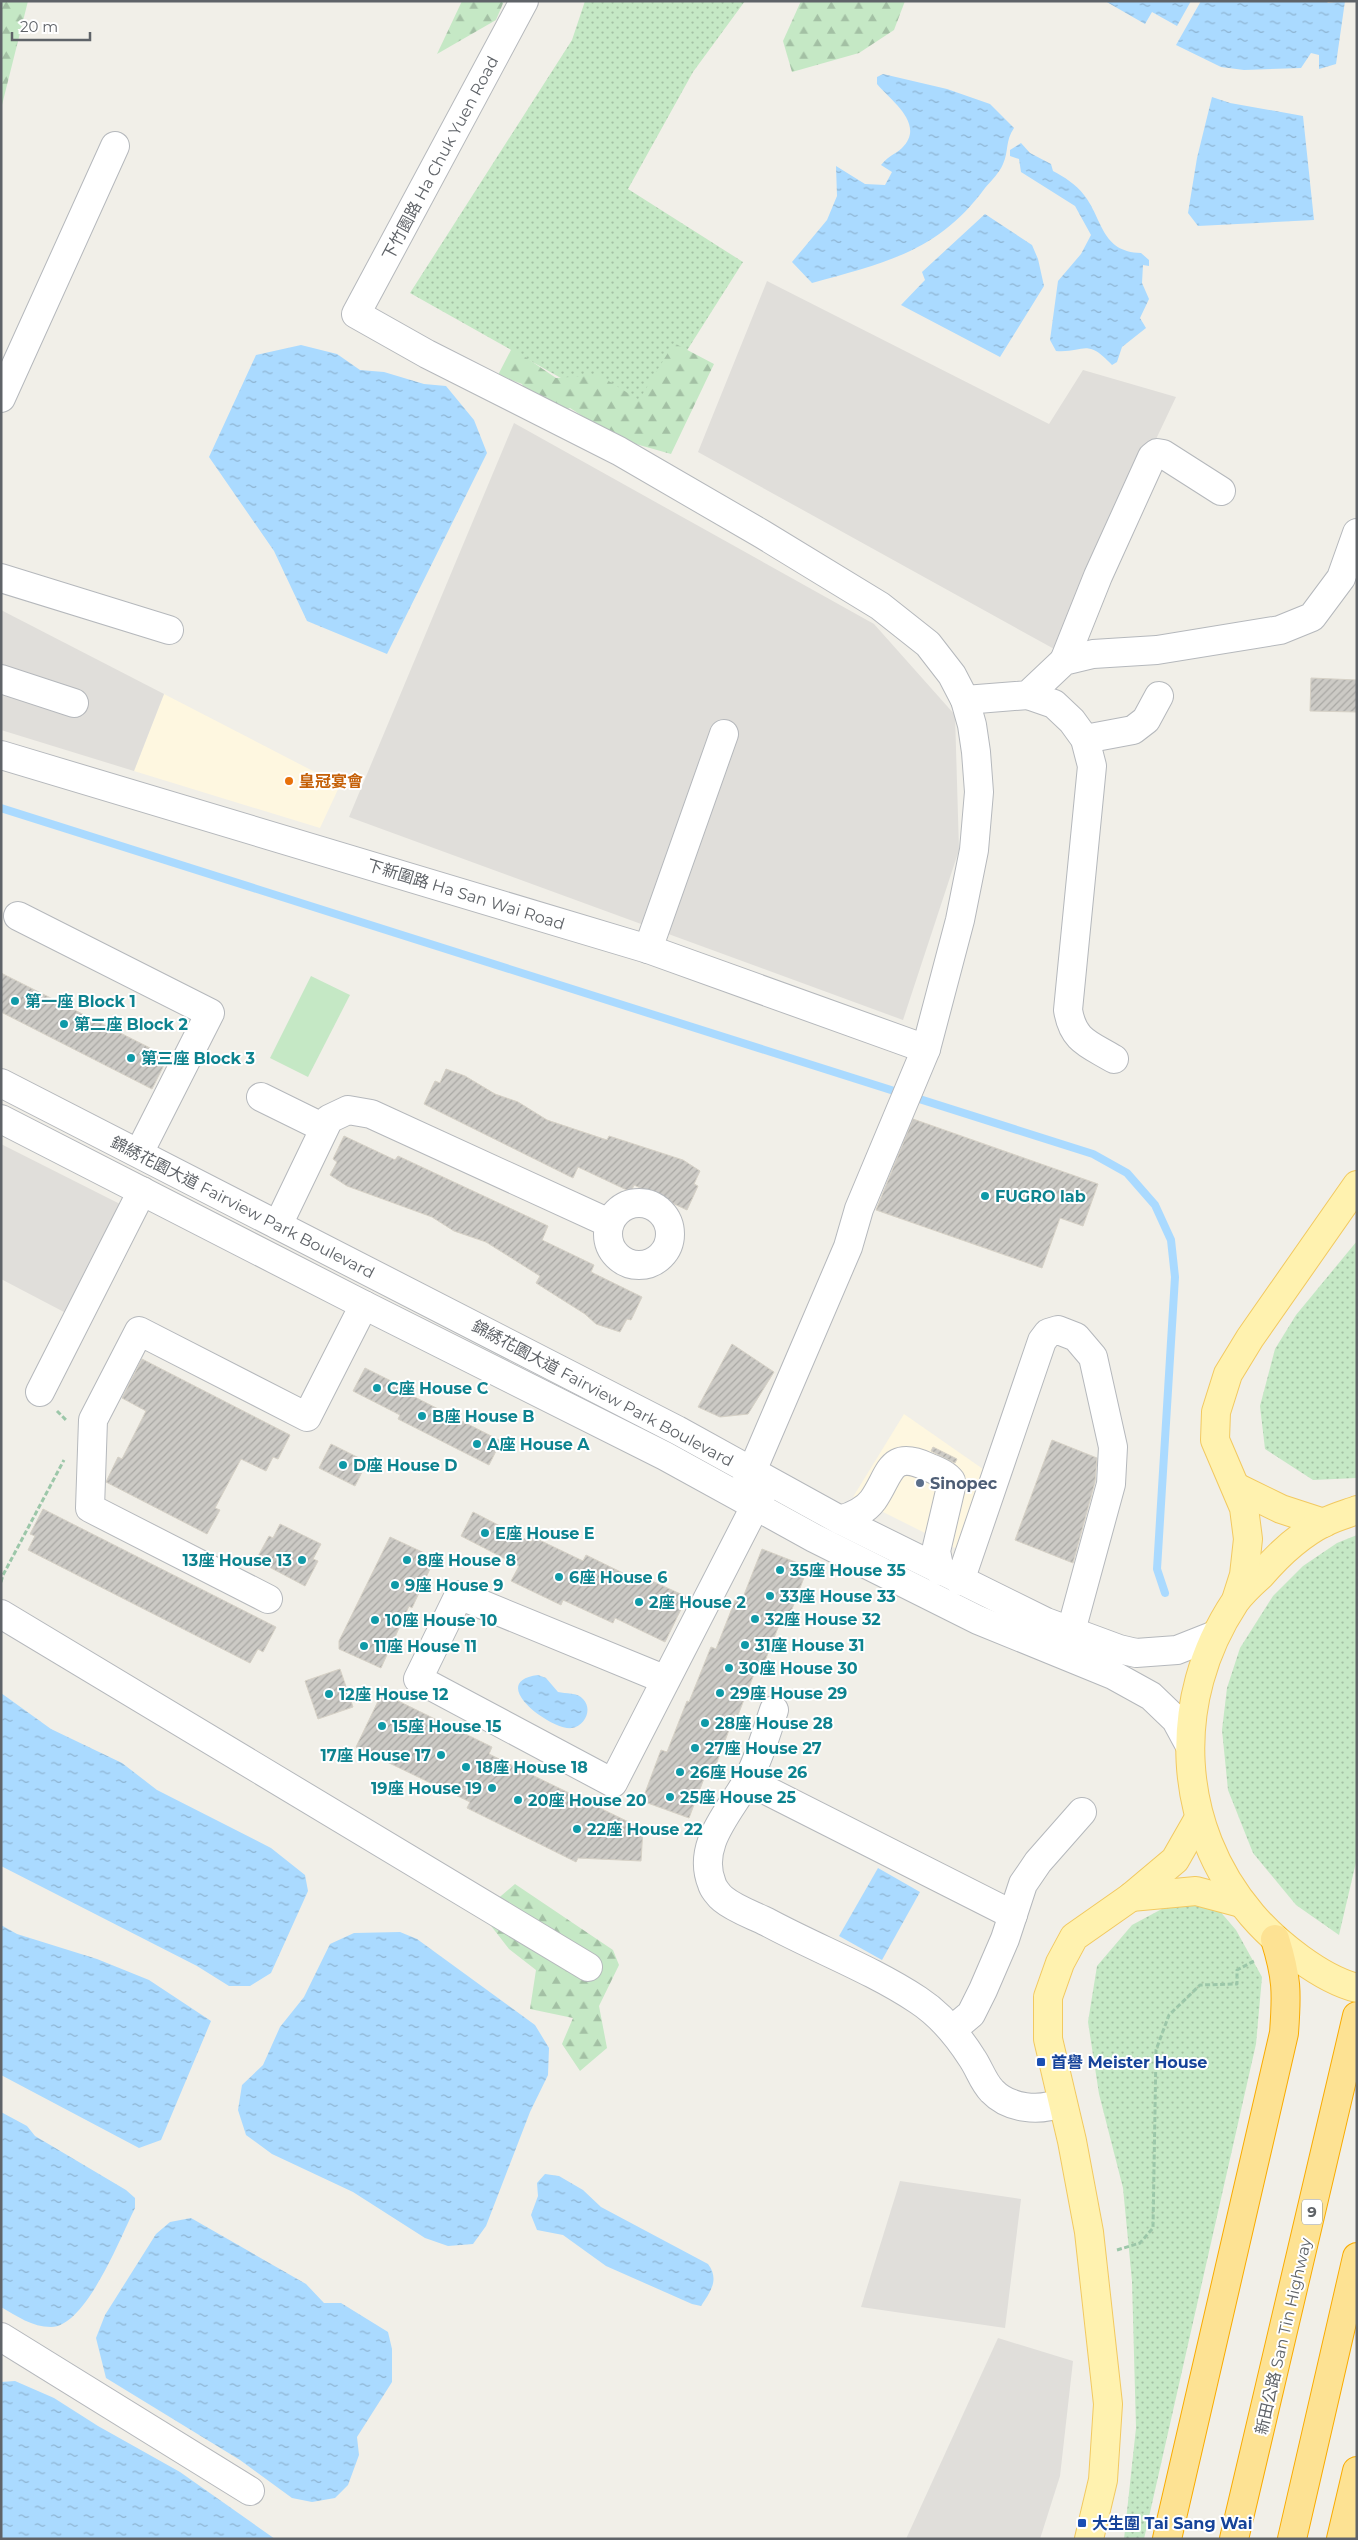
<svg xmlns="http://www.w3.org/2000/svg" width="1358" height="2540" viewBox="0 0 1358 2540" font-family="Montserrat,'Noto Sans TC',sans-serif">
<style>
.commercial{fill:#fef7e0}
.industrial{fill:#e0deda}
.grass{fill:url(#grass-dots)}
.forest{fill:url(#forest-firs)}
.pitch{fill:#c5e8c5}
.water{fill:url(#water-ripples)}
.lines{fill:none;stroke-linecap:round;stroke-linejoin:round}
.stream{stroke:#aadaff;stroke-width:8}
.building{fill:url(#building-hatch);stroke:#d6d1c6}
.minor-casing{stroke:#b5b8bc;stroke-width:30}
.major-casing{stroke:#f2c960;stroke-width:30}
.highway-casing{stroke:#f9ab00;stroke-width:30}
.path{stroke:#9cc7a9;stroke-width:3;stroke-dasharray:5 2.5;stroke-linecap:butt}
.minor{stroke:#fff;stroke-width:28}
.major{stroke:#fff2af;stroke-width:28}
.highway{stroke:#fde293;stroke-width:28}
.food-dot{fill:#e8710a;stroke:#fff;stroke-width:2}
.culture-dot{fill:#0f9aa8;stroke:#fff;stroke-width:2}
.service-dot{fill:#5c6f8a;stroke:#fff;stroke-width:2}
.transit-dot{fill:#1a4fb4;stroke:#fff;stroke-width:2}
.labels{text-anchor:middle;stroke-width:4;stroke-linejoin:round;paint-order:stroke}
.shield{fill:#fff;stroke:#8f9295;stroke-width:1}
.shield-label{font-size:15px;font-weight:bold;fill:#5f6368}
.street-label{font-size:16px;fill:#5f6368;stroke:#fff}
.food-label{font-size:16px;font-weight:bold;fill:#c56008;stroke:#fff;text-anchor:start}
.culture-label{font-size:16px;font-weight:bold;fill:#0d838f;stroke:#fff;text-anchor:start}
.service-label{font-size:16px;font-weight:bold;fill:#4e5e75;stroke:#fff;text-anchor:start}
.transit-label{font-size:16px;font-weight:bold;fill:#164399;stroke:#fff;text-anchor:start}
</style>
<defs>
<pattern id="grass-dots" width="8" height="8" patternUnits="userSpaceOnUse" patternTransform="scale(1.25)"><rect width="8" height="8" fill="#c5e8c5"/><path d="M2 2h.1M6 6h.1" fill="none" stroke="#a3c0a4" stroke-width="1.8" stroke-linecap="round"/></pattern>
<pattern id="forest-firs" width="22" height="20" patternUnits="userSpaceOnUse" patternTransform="scale(1.25)"><rect width="22" height="20" fill="#c5e8c5"/><path d="M5 1l3.5 6h-7zM16 11l3.5 6h-7z" fill="#a3c0a4"/></pattern>
<pattern id="water-ripples" width="26" height="14" patternUnits="userSpaceOnUse" patternTransform="scale(1.25)"><rect width="26" height="14" fill="#aadaff"/><path d="M2 4q2-2 4 0t4 0M15 11q2-2 4 0t4 0" fill="none" stroke="#8eb4d2"/></pattern>
<pattern id="building-hatch" width="6" height="6" patternUnits="userSpaceOnUse" patternTransform="scale(1.25)"><rect width="6" height="6" fill="#cccac5"/><path d="M-1 1l2-2M0 6l6-6M5 7l2-2" fill="none" stroke="#a9a8a4"/></pattern>
</defs>
<rect width="100%" height="100%" fill="#f1efe8"/>
<g class="commercial">
<path d="M 164,694 L 340,785 L 320,828 L 134,771 Z"/>
<path d="M 904,1414 L 983,1469 L 957,1549 L 853,1497 Z"/>
</g>
<g class="industrial">
<path d="M 767,281 L 1049,424 L 1083,370 L 1176,397 L 1056,650 L 698,452 Z"/>
<path d="M 514,423 L 874,624 L 955,715 L 959,850 L 903,1020 L 349,817 Z"/>
<path d="M 1,610 L 164,694 L 134,771 L 1,730 Z"/>
<path d="M 1,1144 L 120,1204 L 64,1312 L 1,1279 Z"/>
<path d="M 900,2181 L 1021,2199 L 1005,2328 L 861,2307 Z"/>
<path d="M 998,2338 L 1073,2361 L 1060,2476 L 1040,2539 L 906,2539 Z"/>
</g>
<g class="grass">
<path d="M 585,1 L 745,1 L 693,72 L 628,189 L 743,262 L 641,423 L 410,293 L 572,40 Z"/>
<path d="M 1357,1241 L 1357,1478 L 1313,1480 L 1265,1449 L 1260,1406 L 1275,1349 L 1296,1315 Z"/>
<path d="M 1357,1535 L 1357,1858 L 1339,1935 L 1296,1905 L 1253,1853 L 1228,1790 L 1222,1730 L 1227,1688 L 1240,1648 L 1273,1596 L 1303,1566 L 1337,1543 Z"/>
<path d="M 1173,1903 L 1218,1909 L 1236,1930 L 1262,1977 L 1256,2044 L 1144,2539 L 1124,2539 L 1136,2428 L 1132,2281 L 1123,2188 L 1099,2094 L 1088,2022 L 1097,1966 L 1132,1925 Z"/>
</g>
<g class="forest">
<path d="M 1,1 L 28,1 L 1,109 Z"/>
<path d="M 462,1 L 504,1 L 496,20 L 437,54 Z"/>
<path d="M 801,1 L 905,1 L 894,30 L 859,53 L 792,72 L 783,41 Z"/>
<path d="M 674,343 L 714,364 L 671,454 L 618,439 L 570,408 L 538,420 L 522,384 L 498,375 L 512,348 L 556,378 L 599,375 L 639,400 Z"/>
<path d="M 515,1884 L 613,1950 L 619,1965 L 599,2006 L 607,2048 L 580,2071 L 562,2044 L 573,2018 L 530,2009 L 536,1970 L 509,1949 L 481,1913 Z"/>
</g>
<path class="pitch" d="M 311,976 L 350,995 L 308,1077 L 270,1058 Z"/>
<g class="water">
<path d="M 1105,1 L 1191,1 L 1177,26 L 1152,12 L 1145,24 Z"/>
<path d="M 1201,1 L 1326,1 L 1328,3 L 1345,1 L 1336,64 L 1319,69 L 1319,55 L 1311,53 L 1301,68 L 1244,70 L 1221,67 L 1176,45 Z"/>
<path d="M 883,74 L 947,89 L 990,104 L 1014,128 C 1005,141 1009,151 1003,164 C 1000,172 991,181 985,188 C 938,252 884,263 812,283 L 792,262 L 827,220 L 837,196 L 836,166 L 865,184 L 885,185 L 892,172 L 881,165 C 890,154 895,155 902,148 C 926,124 891,101 877,84 L 877,77 Z"/>
<path d="M 1212,97 L 1230,103 L 1303,116 L 1314,220 L 1198,226 L 1188,213 L 1197,158 Z"/>
<path d="M 1021,143 L 1030,153 L 1051,164 L 1053,171 C 1064,177 1076,184 1084,195 C 1103,219 1101,252 1141,253 L 1149,260 L 1149,266 L 1143,265 L 1142,283 L 1149,299 L 1140,318 L 1146,328 L 1122,347 L 1117,362 L 1112,365 C 1086,337 1085,353 1056,351 L 1050,340 L 1058,281 L 1081,254 L 1091,235 L 1075,206 L 1021,172 L 1019,159 L 1010,156 L 1010,150 Z"/>
<path d="M 985,214 L 1032,245 L 1038,259 L 1044,286 L 1000,357 L 901,305 L 925,280 L 922,272 Z"/>
<path d="M 301,345 L 337,354 L 360,370 L 384,372 L 424,384 L 446,386 L 474,420 L 487,453 L 387,654 L 307,621 L 274,551 L 209,457 L 256,355 Z"/>
<path d="M 538,1675 L 546,1678 L 558,1692 C 566,1694 577,1692 583,1699 C 593,1709 585,1726 572,1728 C 552,1731 485,1682 538,1675 Z"/>
<path d="M 1,1693 L 51,1729 L 122,1763 L 157,1790 L 271,1848 L 305,1875 L 308,1891 L 271,1973 L 250,1986 L 229,1986 L 197,1966 L 1,1866 Z"/>
<path d="M 878,1868 L 920,1892 L 882,1960 L 839,1936 Z"/>
<path d="M 1,1925 L 17,1934 L 97,1959 L 149,1980 L 211,2021 L 161,2140 L 139,2148 L 1,2075 Z"/>
<path d="M 400,1932 L 417,1939 L 535,2025 L 549,2048 L 548,2075 L 530,2112 L 486,2226 L 473,2244 L 448,2246 L 425,2238 L 353,2192 L 272,2154 L 246,2135 L 238,2110 L 242,2085 L 263,2065 L 280,2027 L 304,1997 L 330,1944 L 354,1933 Z"/>
<path d="M 1,2112 L 27,2126 L 35,2136 L 126,2190 L 135,2198 L 135,2208 C 121,2236 86,2327 51,2327 C 32,2327 17,2316 1,2307 Z"/>
<path d="M 545,2174 L 559,2176 L 583,2190 L 601,2207 L 708,2264 C 720,2280 710,2292 701,2306 L 692,2304 L 606,2266 L 563,2235 L 537,2230 L 531,2215 L 538,2196 L 537,2183 Z"/>
<path d="M 191,2218 L 306,2284 L 324,2303 L 341,2303 L 388,2332 L 392,2349 L 392,2382 L 357,2437 L 359,2455 L 348,2485 L 335,2498 L 312,2502 L 292,2498 L 240,2460 L 106,2378 L 96,2338 L 105,2315 L 156,2234 L 170,2222 Z"/>
<path d="M 15,2381 L 54,2398 L 98,2426 L 180,2472 L 275,2539 L 1,2539 L 1,2382 Z"/>
</g>
<g class="lines">
<path class="stream" d="M 1,808 L 1093,1154 L 1127,1173 L 1155,1205 L 1171,1240 L 1175,1277 L 1157,1569 L 1165,1593"/>
</g>
<g class="building">
<path d="M 1311,678 L 1357,680 L 1357,712 L 1310,711 Z"/>
<path d="M 1,973 L 168,1057 L 152,1089 L 1,1012 Z"/>
<path d="M 446,1069 L 465,1076 L 495,1094 L 518,1102 L 547,1120 L 607,1140 L 609,1136 L 683,1160 L 700,1171 L 694,1184 L 698,1186 L 687,1210 L 634,1185 L 631,1192 L 578,1167 L 573,1178 L 424,1104 L 435,1081 L 440,1083 Z"/>
<path d="M 913,1119 L 1098,1184 L 1083,1226 L 1060,1218 L 1042,1268 L 876,1210 Z"/>
<path d="M 344,1136 L 395,1160 L 398,1156 L 548,1226 L 542,1240 L 594,1265 L 591,1272 L 642,1297 L 631,1320 L 627,1319 L 620,1332 L 596,1324 L 585,1314 L 536,1283 L 540,1276 L 486,1242 L 454,1231 L 432,1217 L 347,1186 L 330,1175 L 337,1162 L 333,1159 Z"/>
<path d="M 732,1344 L 774,1372 L 748,1414 L 720,1417 L 698,1407 Z"/>
<path d="M 142,1359 L 290,1435 L 278,1459 L 273,1457 L 266,1471 L 241,1459 L 215,1508 L 220,1510 L 207,1534 L 106,1482 L 118,1457 L 122,1459 L 146,1411 L 122,1398 Z"/>
<path d="M 365,1368 L 401,1386 L 399,1389 L 501,1441 L 489,1465 L 398,1419 L 400,1415 L 353,1391 Z"/>
<path d="M 1052,1440 L 1097,1458 L 1095,1482 L 1073,1563 L 1015,1540 Z"/>
<path d="M 331,1444 L 367,1462 L 355,1486 L 319,1468 Z"/>
<path d="M 933,1447 L 957,1459 L 955,1463 L 931,1451 Z"/>
<path d="M 43,1509 L 276,1627 L 263,1652 L 258,1649 L 250,1663 L 28,1550 L 35,1536 L 30,1534 Z"/>
<path d="M 473,1512 L 531,1542 L 533,1537 L 583,1561 L 586,1555 L 635,1579 L 637,1574 L 687,1597 L 665,1642 L 615,1618 L 613,1623 L 563,1600 L 561,1605 L 511,1581 L 519,1566 L 461,1536 Z"/>
<path d="M 280,1524 L 321,1544 L 313,1559 L 318,1561 L 305,1586 L 256,1560 L 269,1536 L 273,1538 Z"/>
<path d="M 390,1537 L 435,1558 L 412,1608 L 409,1606 L 381,1668 L 339,1649 L 339,1641 Z"/>
<path d="M 762,1549 L 808,1567 L 789,1617 L 783,1615 L 763,1666 L 758,1664 L 738,1715 L 735,1714 L 714,1770 L 708,1768 L 689,1818 L 642,1801 L 661,1750 L 667,1752 L 687,1701 L 689,1702 L 711,1647 L 716,1649 L 736,1598 L 742,1600 Z"/>
<path d="M 340,1669 L 353,1707 L 318,1719 L 305,1681 Z"/>
<path d="M 382,1693 L 492,1747 L 489,1754 L 643,1829 L 641,1861 L 578,1858 L 576,1862 L 467,1808 L 470,1802 L 356,1747 Z"/>
</g>
<g class="lines">
<defs>
<g id="minor">
<path d="M 524,1 L 356,314 L 427,354 L 619,451 L 762,534 L 880,606 L 928,644 L 952,675 L 965,700 L 972,725 L 976,752 L 979,792 L 974,850 L 960,920 L 926,1049 L 859,1209 L 848,1247 L 752,1471 L 740,1495"/>
<path d="M 1,398 L 115,146"/>
<path d="M 1,578 L 169,630"/>
<path d="M 1064,661 L 1098,576 L 1152,457 L 1157,453 L 1163,454 L 1221,491"/>
<path d="M 1,679 L 74,703"/>
<path d="M 1028,695 L 1054,704 L 1072,721 L 1085,739 L 1092,766 L 1068,1010 C 1073,1041 1089,1044 1114,1059"/>
<path d="M 965,700 L 1028,695 L 1064,661 L 1093,654 L 1157,650 L 1280,630 L 1312,617 L 1341,578 L 1357,533"/>
<path d="M 1085,739 L 1133,730 L 1146,720 L 1159,696"/>
<path d="M 1,755 L 648,949 L 926,1049"/>
<path d="M 18,916 L 210,1013 L 139,1153"/>
<path d="M 648,949 L 724,734"/>
<path d="M 1,1083 L 677,1430 L 840,1520 L 1046,1622 L 1119,1649 L 1136,1653 L 1177,1650 L 1215,1635"/>
<path d="M 261,1097 L 324,1128"/>
<path d="M 1,1119 L 364,1305 L 665,1456 L 814,1538 L 978,1620 L 1113,1675 L 1151,1696 L 1176,1720 L 1189,1744"/>
<circle cx="639" cy="1234" r="31"/>
<path d="M 278,1225 L 329,1119 L 348,1110 L 371,1114 L 609,1223"/>
<path d="M 40,1392 L 142,1191"/>
<path d="M 840,1520 C 853,1516 865,1511 873,1500 C 891,1474 889,1449 928,1467 C 937,1471 946,1474 951,1481 L 951,1487 L 936,1551 L 940,1571"/>
<path d="M 960,1581 L 1042,1341 L 1048,1333 L 1058,1330 L 1076,1337 L 1093,1357 L 1113,1447 L 1111,1484 L 1071,1631"/>
<path d="M 268,1599 L 90,1508 L 93,1420 L 139,1331 L 307,1417 L 364,1305"/>
<path d="M 1,1614 L 588,1967"/>
<path d="M 666,1680 L 459,1595 L 418,1679 L 613,1783 L 764,1489"/>
<path d="M 774,1710 C 766,1733 759,1760 747,1781 C 730,1812 696,1845 712,1884 C 713,1888 719,1896 723,1899 C 735,1909 753,1915 767,1922 C 817,1949 871,1969 918,2000 C 941,2015 958,2036 972,2058 C 979,2068 983,2082 992,2091 C 1009,2109 1040,2112 1062,2102"/>
<path d="M 748,1781 L 1013,1915"/>
<path d="M 952,2030 L 971,2014 L 983,1990 L 1005,1939 L 1023,1884 L 1038,1862 L 1082,1812"/>
<path d="M 1,2337 L 250,2491"/>
</g>
<g id="major">
<path d="M 1236,1487 L 1281,1509 L 1324,1523"/>
<path d="M 1357,1510 C 1346,1514 1335,1517 1325,1522 C 1299,1535 1279,1554 1261,1575 C 1252,1583 1242,1592 1235,1602 C 1170,1700 1176,1826 1252,1915 C 1276,1943 1321,1979 1357,1988"/>
<path d="M 1237,1597 L 1244,1575 L 1248,1539 L 1244,1508 L 1215,1440 L 1216,1412 L 1228,1374 L 1250,1338 L 1357,1185"/>
<path d="M 1131,1897 L 1196,1891 L 1241,1903"/>
<path d="M 1089,2539 L 1103,2480 L 1108,2404 L 1089,2232 L 1072,2141 L 1048,2039 L 1048,1997 L 1060,1963 L 1074,1937 L 1131,1897 L 1175,1860 L 1199,1818"/>
</g>
<g id="highway">
<path d="M 1167,2539 L 1284,2033 C 1287,1993 1287,1977 1275,1939"/>
<path d="M 1234,2539 L 1357,2016"/>
<path d="M 1292,2539 L 1357,2257"/>
<path d="M 1341,2539 L 1357,2471"/>
</g>
</defs>
<use href="#minor" class="minor-casing"/>
<use href="#major" class="major-casing"/>
<use href="#highway" class="highway-casing"/>
<g class="path">
<path d="M 57,1411 L 67,1421"/>
<path d="M 1,1582 L 3,1575 L 64,1460"/>
<path d="M 1117,2250 L 1140,2243 L 1153,2228 L 1156,2050 L 1169,2015 L 1200,1985 L 1237,1984 L 1237,1970 L 1254,1961"/>
</g>
<use href="#minor" class="minor"/>
<use href="#major" class="major"/>
<use href="#highway" class="highway"/>
</g>
<circle class="food-dot" cx="289" cy="781" r="5"/>
<g class="culture-dot">
<circle cx="15" cy="1001" r="5"/>
<circle cx="64" cy="1024" r="5"/>
<circle cx="131" cy="1058" r="5"/>
<circle cx="985" cy="1196" r="5"/>
<circle cx="377" cy="1388" r="5"/>
<circle cx="422" cy="1416" r="5"/>
<circle cx="477" cy="1444" r="5"/>
<circle cx="343" cy="1465" r="5"/>
<circle cx="485" cy="1533" r="5"/>
<circle cx="302" cy="1560" r="5"/>
<circle cx="407" cy="1560" r="5"/>
<circle cx="780" cy="1570" r="5"/>
<circle cx="559" cy="1577" r="5"/>
<circle cx="395" cy="1585" r="5"/>
<circle cx="770" cy="1596" r="5"/>
<circle cx="639" cy="1602" r="5"/>
<circle cx="755" cy="1619" r="5"/>
<circle cx="375" cy="1620" r="5"/>
<circle cx="745" cy="1645" r="5"/>
<circle cx="364" cy="1646" r="5"/>
<circle cx="729" cy="1668" r="5"/>
<circle cx="720" cy="1693" r="5"/>
<circle cx="329" cy="1694" r="5"/>
<circle cx="705" cy="1723" r="5"/>
<circle cx="382" cy="1726" r="5"/>
<circle cx="695" cy="1748" r="5"/>
<circle cx="441" cy="1755" r="5"/>
<circle cx="466" cy="1767" r="5"/>
<circle cx="680" cy="1772" r="5"/>
<circle cx="492" cy="1788" r="5"/>
<circle cx="670" cy="1797" r="5"/>
<circle cx="518" cy="1800" r="5"/>
<circle cx="577" cy="1829" r="5"/>
</g>
<circle class="service-dot" cx="920" cy="1483" r="5"/>
<g class="transit-dot">
<rect x="1036" y="2057" width="10" height="10" rx="2.5"/>
<rect x="1077" y="2518" width="10" height="10" rx="2.5"/>
</g>
<g class="labels">
<rect class="shield" x="1302" y="2199.5" width="20" height="25" rx="4"/>
<g class="shield-label">
<text x="1312" y="2217">9</text>
</g>
<g class="street-label">
<text transform="translate(440 158) rotate(-62)" y="6">下竹園路 Ha Chuk Yuen Road</text>
<text transform="translate(466 894) rotate(17)" y="6">下新圍路 Ha San Wai Road</text>
<text transform="translate(243 1207) rotate(27)" y="6">錦綉花園大道 Fairview Park Boulevard</text>
<text transform="translate(603 1393) rotate(28)" y="6">錦綉花園大道 Fairview Park Boulevard</text>
<text transform="translate(1283 2336) rotate(-77)" y="6">新田公路 San Tin Highway</text>
</g>
<g class="food-label">
<text x="299" y="787">皇冠宴會</text>
</g>
<g class="culture-label">
<text x="25" y="1007">第一座 Block 1</text>
<text x="74" y="1030">第二座 Block 2</text>
<text x="141" y="1064">第三座 Block 3</text>
<text x="995" y="1202">FUGRO lab</text>
<text x="387" y="1394">C座 House C</text>
<text x="432" y="1422">B座 House B</text>
<text x="487" y="1450">A座 House A</text>
<text x="353" y="1471">D座 House D</text>
<text x="495" y="1539">E座 House E</text>
<text x="292" y="1566" text-anchor="end">13座 House 13</text>
<text x="417" y="1566">8座 House 8</text>
<text x="790" y="1576">35座 House 35</text>
<text x="569" y="1583">6座 House 6</text>
<text x="405" y="1591">9座 House 9</text>
<text x="780" y="1602">33座 House 33</text>
<text x="649" y="1608">2座 House 2</text>
<text x="765" y="1625">32座 House 32</text>
<text x="385" y="1626">10座 House 10</text>
<text x="755" y="1651">31座 House 31</text>
<text x="374" y="1652">11座 House 11</text>
<text x="739" y="1674">30座 House 30</text>
<text x="730" y="1699">29座 House 29</text>
<text x="339" y="1700">12座 House 12</text>
<text x="715" y="1729">28座 House 28</text>
<text x="392" y="1732">15座 House 15</text>
<text x="705" y="1754">27座 House 27</text>
<text x="431" y="1761" text-anchor="end">17座 House 17</text>
<text x="476" y="1773">18座 House 18</text>
<text x="690" y="1778">26座 House 26</text>
<text x="482" y="1794" text-anchor="end">19座 House 19</text>
<text x="680" y="1803">25座 House 25</text>
<text x="528" y="1806">20座 House 20</text>
<text x="587" y="1835">22座 House 22</text>
</g>
<g class="service-label">
<text x="930" y="1489">Sinopec</text>
</g>
<g class="transit-label">
<text x="1051" y="2068">首譽 Meister House</text>
<text x="1092" y="2529">大生圍 Tai Sang Wai</text>
</g>
</g>
<rect width="1358" height="2540" fill="none" stroke="#5f6368" stroke-width="5"/>
<path d="M12 32v8h78v-8" fill="none" stroke="#5f6368" stroke-width="2.5"/>
<text x="20" y="32" font-size="15" fill="#5f6368" stroke="#ffffff" stroke-width="4" paint-order="stroke">20 m</text>
</svg>
